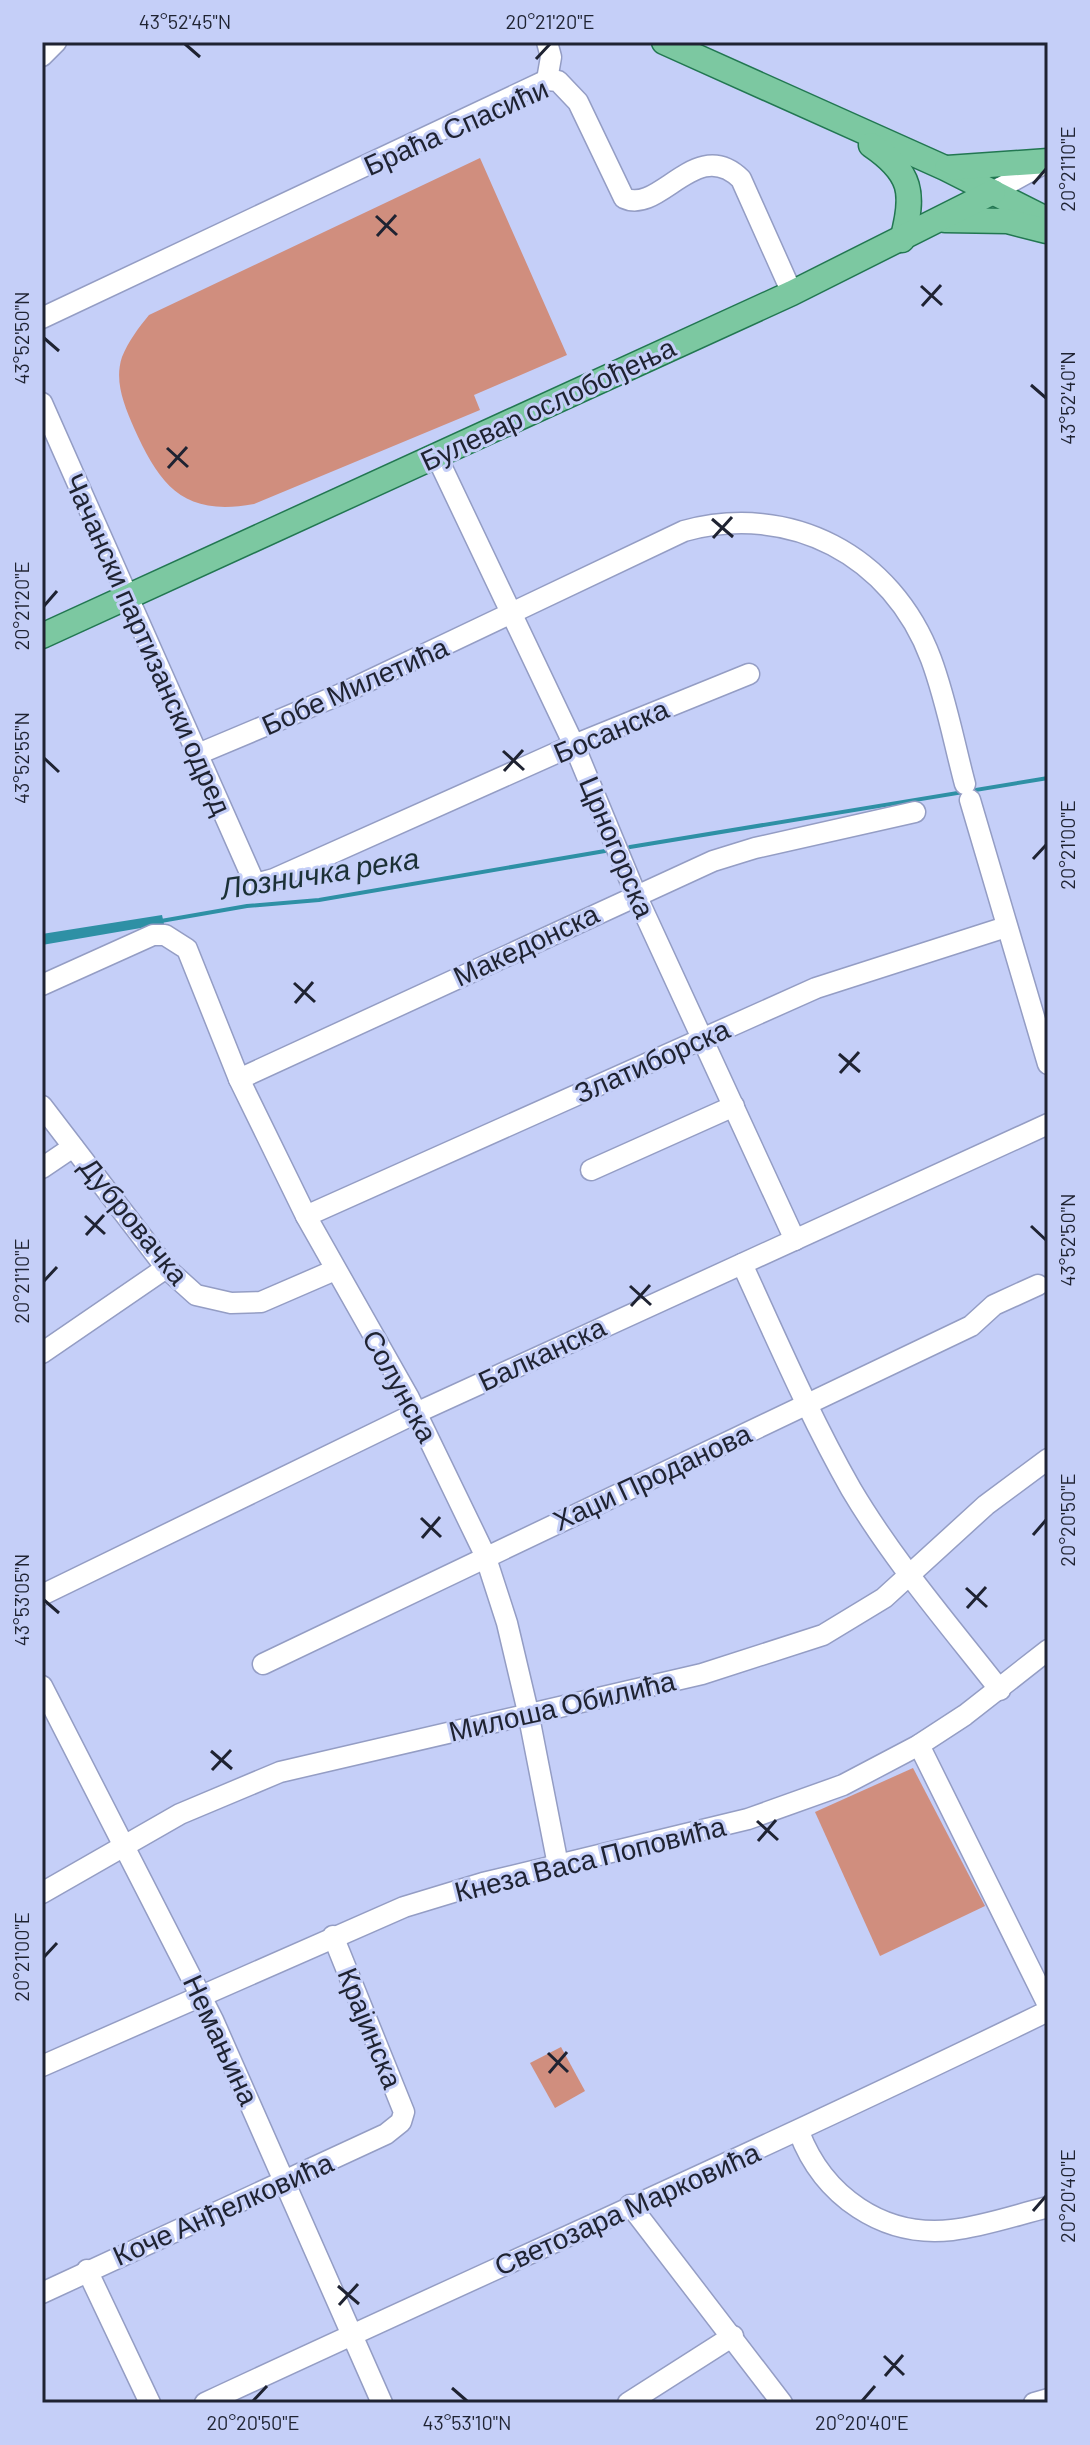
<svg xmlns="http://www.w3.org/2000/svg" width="1090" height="2445" viewBox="0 0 1090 2445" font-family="Barlow,sans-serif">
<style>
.green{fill:#d08e7e}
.water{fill:#2e90a5}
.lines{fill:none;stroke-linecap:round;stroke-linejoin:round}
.stream{stroke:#2e90a5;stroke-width:4}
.minor-casing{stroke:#949dc4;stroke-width:23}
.major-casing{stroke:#227751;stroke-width:27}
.minor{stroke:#fff;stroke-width:20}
.major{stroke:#7cc8a1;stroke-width:24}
.ticks{fill:none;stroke:#1f2332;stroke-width:3}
.labels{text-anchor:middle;stroke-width:6;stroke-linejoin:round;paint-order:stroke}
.street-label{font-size:28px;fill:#1f2332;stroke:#c5cff8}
.water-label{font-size:30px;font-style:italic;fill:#1b3036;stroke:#c5cff8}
.neatline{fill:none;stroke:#1f2332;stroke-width:3}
.ticks-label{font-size:20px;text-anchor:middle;fill:#1f2332}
</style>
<rect width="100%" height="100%" fill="#c5cff8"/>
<g class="green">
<path d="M 480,158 L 567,355 L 474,395 L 480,410 L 254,504 C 184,517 160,486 134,428 C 124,405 114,381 122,357 C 128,342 139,327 149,315 Z"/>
<path d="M 913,1768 L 985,1906 L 880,1956 L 815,1812 Z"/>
<path d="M 561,2047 L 585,2091 L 555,2108 L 530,2063 Z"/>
</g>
<path class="water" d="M 162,915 L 164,924 L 42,945 L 42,934 Z"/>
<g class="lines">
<g class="stream">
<path d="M 630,847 L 1048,778"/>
<path d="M 161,921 L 247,906 L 319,900 L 605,851"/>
</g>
<defs>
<g id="minor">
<path d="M 547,42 L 551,57 L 547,80"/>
<path d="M 42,56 L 56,42"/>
<path d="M 993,192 L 1045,163"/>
<path d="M 42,318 L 547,80 L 558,81 L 578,102 L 624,198 C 660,215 696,135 741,179 L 792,293"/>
<path d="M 42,403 L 255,884 L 274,879 L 574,745 L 749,674"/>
<path d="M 436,455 L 574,745 L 636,895 L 795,1240"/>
<path d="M 198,754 L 341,694 L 684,531 C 790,502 892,555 931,659 C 946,699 954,743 965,784"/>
<path d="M 970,800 L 1048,1064"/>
<path d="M 42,985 L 153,935 L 165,935 L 187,949 L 239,1079 L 306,1216 L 409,1398 L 485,1555 L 507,1623 L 528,1712 L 558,1865"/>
<path d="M 239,1079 L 713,861 L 755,848 L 915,812"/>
<path d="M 42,1106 L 166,1268 L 196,1295 L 231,1303 L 261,1302 L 335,1270"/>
<path d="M 42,1168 L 73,1147"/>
<path d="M 591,1170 L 734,1106"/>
<path d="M 306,1216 L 816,988 L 1006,927"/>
<path d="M 742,1264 C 777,1340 810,1417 851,1489 C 893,1560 949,1625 1000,1690"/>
<path d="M 42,1353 L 166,1268"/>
<path d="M 42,1595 L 416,1413 L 1048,1124"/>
<path d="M 263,1664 L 971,1326 L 994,1305 L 1038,1285"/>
<path d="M 42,1686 L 213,2020 L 382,2403"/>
<path d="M 919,1745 L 1048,2005"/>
<path d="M 42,1893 L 180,1814 L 280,1772 L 702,1674 L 823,1635 L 884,1598 L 986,1505 L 1048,1459"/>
<path d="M 42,2066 L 404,1907 L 483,1883 L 748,1819 L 843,1785 L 919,1745 L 965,1715 L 1048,1650"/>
<path d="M 799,2132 C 823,2196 883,2238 952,2230 C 985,2226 1016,2215 1048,2207"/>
<path d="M 630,2205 L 782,2403"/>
<path d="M 87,2270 L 150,2403"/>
<path d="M 42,2293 L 386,2134 L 401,2122 L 404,2112 L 333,1936"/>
<path d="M 205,2403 C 486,2272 769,2147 1048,2011"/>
<path d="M 628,2403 L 733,2336"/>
<path d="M 1034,2403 L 1048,2399"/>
</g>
<g id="major">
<path d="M 664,42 L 945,168 L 1048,220"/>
<path d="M 871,145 C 912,173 915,193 902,240"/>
<path d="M 947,168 L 1048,161"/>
<path d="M 945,220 L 1007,221 L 1046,231"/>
<path d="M 42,636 L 792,293 L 993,192"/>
</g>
</defs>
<use href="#minor" class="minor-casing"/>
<use href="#major" class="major-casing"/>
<use href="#minor" class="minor"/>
<use href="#major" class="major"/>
</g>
<path class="ticks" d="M 185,44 L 200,57M 536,59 L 550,44M 1033,184 L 1046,169M 376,216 L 397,235M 377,236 L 396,215M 921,286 L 942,305M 922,306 L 941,285M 44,338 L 59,351M 1031,385 L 1046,398M 167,448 L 188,467M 168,468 L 187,447M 712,519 L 733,537M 713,538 L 732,517M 44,606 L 57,591M 503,751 L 524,770M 44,758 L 59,772M 504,771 L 523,750M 1033,859 L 1046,845M 294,983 L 315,1002M 295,1003 L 313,982M 839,1054 L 860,1072M 840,1073 L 859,1052M 85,1216 L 105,1234M 1031,1226 L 1046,1240M 86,1235 L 104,1215M 44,1281 L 57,1267M 630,1286 L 651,1305M 631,1306 L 650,1285M 421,1518 L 441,1537M 1033,1535 L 1046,1520M 422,1538 L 440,1517M 966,1588 L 987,1607M 44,1600 L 59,1613M 967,1608 L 986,1587M 211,1751 L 232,1769M 212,1770 L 231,1750M 757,1821 L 778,1840M 758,1841 L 776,1820M 44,1957 L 57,1943M 548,2053 L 568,2072M 549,2073 L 567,2052M 1033,2211 L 1046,2196M 338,2286 L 359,2304M 339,2305 L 358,2284M 884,2356 L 904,2375M 885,2376 L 903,2355M 452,2388 L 467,2401M 253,2401 L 267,2386M 862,2401 L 875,2386"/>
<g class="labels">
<g class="street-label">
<text transform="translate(456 127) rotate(-24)" y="10">Браћа Спасићи</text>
<text transform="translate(548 404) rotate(-25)" y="10">Булевар ослобођења</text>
<text transform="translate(148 644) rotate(66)" y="10">Чачански партизански одред</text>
<text transform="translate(355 686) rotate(-24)" y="10">Бобе Милетића</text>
<text transform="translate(611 731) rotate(-23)" y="10">Босанска</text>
<text transform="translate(617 847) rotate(67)" y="10">Црногорска</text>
<text transform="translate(526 945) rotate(-25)" y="10">Македонска</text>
<text transform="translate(652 1061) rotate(-24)" y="10">Златиборска</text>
<text transform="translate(134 1221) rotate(51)" y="10">Дубровачка</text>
<text transform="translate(542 1354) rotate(-25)" y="10">Балканска</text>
<text transform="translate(400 1386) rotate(61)" y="10">Солунска</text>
<text transform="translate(652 1477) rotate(-25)" y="10">Хаџи Проданова</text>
<text transform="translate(562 1706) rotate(-13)" y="10">Милоша Обилића</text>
<text transform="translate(590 1859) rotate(-14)" y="10">Кнеза Васа Поповића</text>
<text transform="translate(370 2028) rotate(68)" y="10">Крајинска</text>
<text transform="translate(221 2040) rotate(65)" y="10">Немањина</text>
<text transform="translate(223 2209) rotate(-24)" y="10">Коче Анђелковића</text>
<text transform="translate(627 2209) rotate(-24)" y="10">Светозара Марковића</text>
</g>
<g class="water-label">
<text transform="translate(320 874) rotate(-9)" y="10">Лозничка река</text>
</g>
</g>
<rect width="1090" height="2445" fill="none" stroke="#c5cff8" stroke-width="88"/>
<rect x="44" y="44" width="1002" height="2357" class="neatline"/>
<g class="ticks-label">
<text x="185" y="29">43°52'45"N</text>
<text x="550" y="29">20°21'20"E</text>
<text transform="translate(1068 169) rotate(-90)" y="7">20°21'10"E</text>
<text transform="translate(22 338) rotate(-90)" y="7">43°52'50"N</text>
<text transform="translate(1068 398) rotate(-90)" y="7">43°52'40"N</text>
<text transform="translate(22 606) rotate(-90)" y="7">20°21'20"E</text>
<text transform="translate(22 758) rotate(-90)" y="7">43°52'55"N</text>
<text transform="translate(1068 845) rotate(-90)" y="7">20°21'00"E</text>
<text transform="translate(1068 1240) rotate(-90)" y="7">43°52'50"N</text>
<text transform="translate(22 1281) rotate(-90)" y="7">20°21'10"E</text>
<text transform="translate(1068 1520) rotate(-90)" y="7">20°20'50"E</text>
<text transform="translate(22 1600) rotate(-90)" y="7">43°53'05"N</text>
<text transform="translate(22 1957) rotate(-90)" y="7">20°21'00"E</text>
<text transform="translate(1068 2196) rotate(-90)" y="7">20°20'40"E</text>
<text x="253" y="2430">20°20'50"E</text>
<text x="467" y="2430">43°53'10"N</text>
<text x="862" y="2430">20°20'40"E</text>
</g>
</svg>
